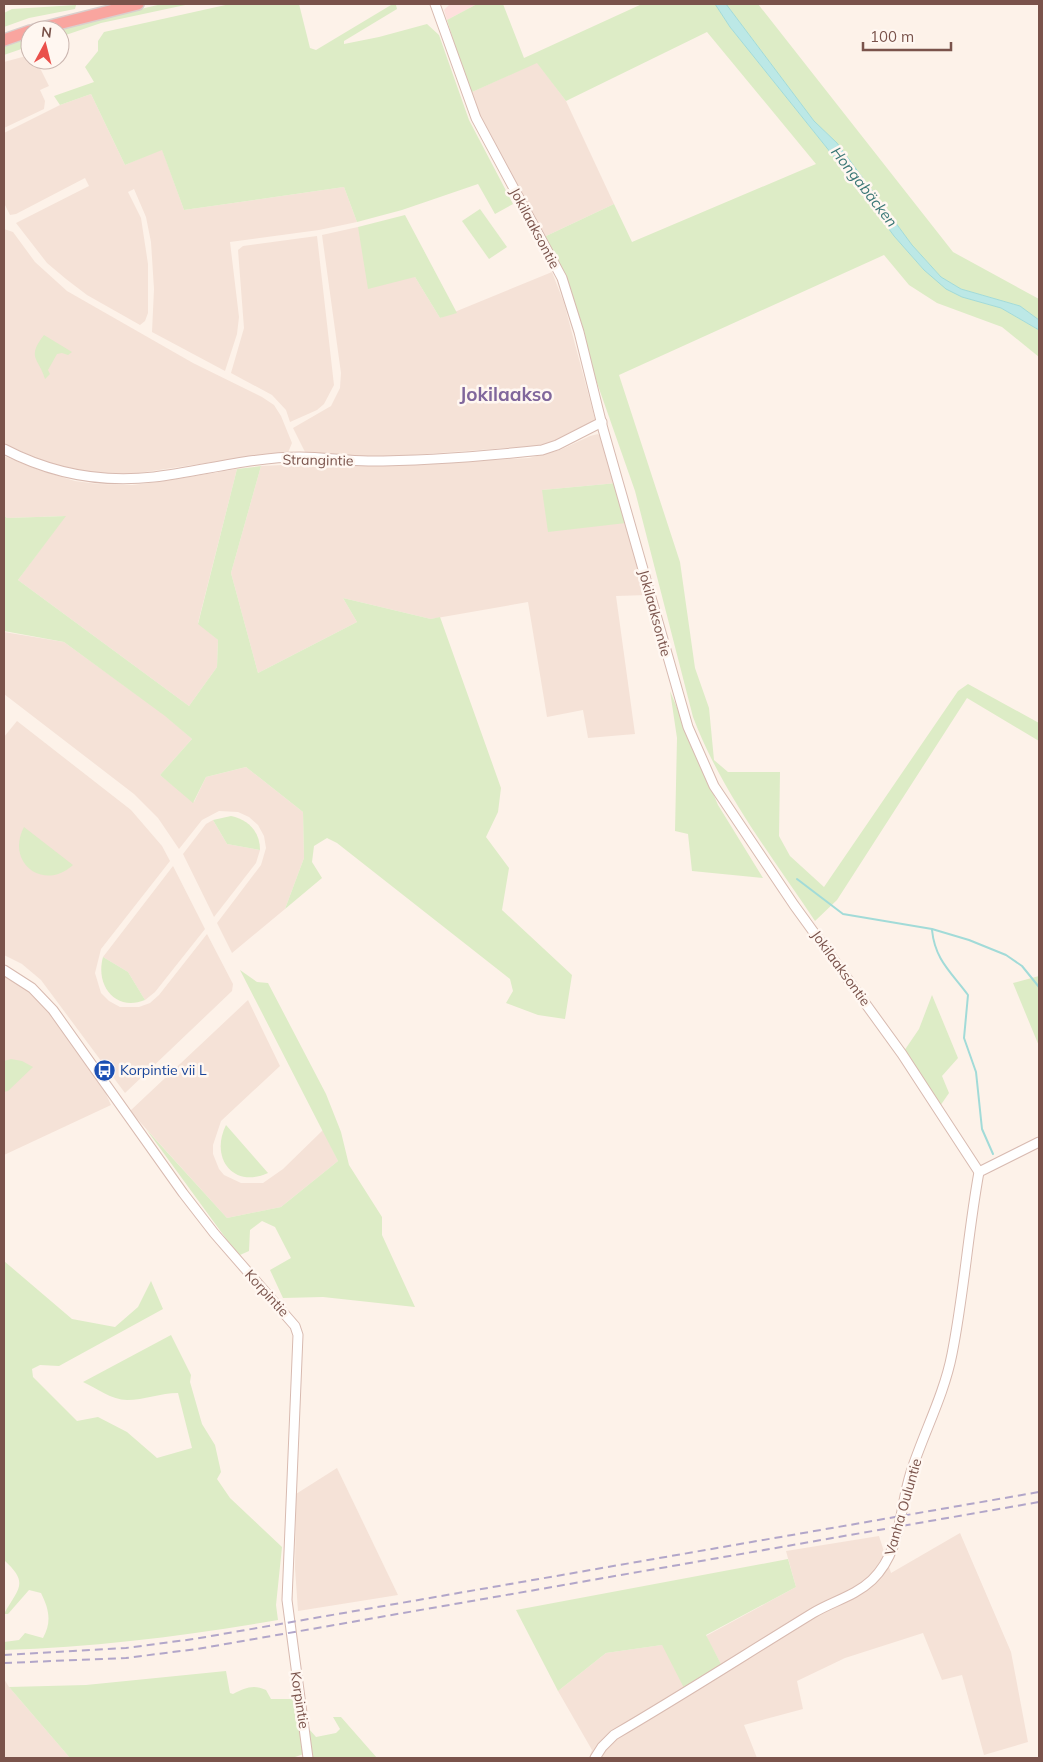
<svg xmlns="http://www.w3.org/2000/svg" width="1043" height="1762" viewBox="0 0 1043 1762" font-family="Mulish,sans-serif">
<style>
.residential{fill:#f5e2d7}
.commercial{fill:#fee0dd}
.green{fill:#ddecc6}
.water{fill:#bce8e6;stroke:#a2dbd8}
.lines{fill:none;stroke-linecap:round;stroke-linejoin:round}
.stream{stroke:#a2dbd8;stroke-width:2}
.secondary-casing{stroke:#d8bab0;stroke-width:11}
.highway-casing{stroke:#dacfcd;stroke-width:14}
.secondary{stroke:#fff;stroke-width:9}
.highway{stroke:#f9a59f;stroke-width:11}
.rail{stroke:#b2a6c9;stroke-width:2;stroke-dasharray:8 5;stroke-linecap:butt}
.labels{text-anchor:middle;stroke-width:5;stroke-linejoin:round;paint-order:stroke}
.street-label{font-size:14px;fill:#7a534b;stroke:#fff7f1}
.transit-label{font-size:14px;fill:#164399;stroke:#fff7f1;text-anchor:start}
.water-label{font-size:15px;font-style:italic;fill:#3a7776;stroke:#fff7f1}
.district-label{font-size:19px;font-weight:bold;fill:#80679c;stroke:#fff7f1}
</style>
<rect width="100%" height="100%" fill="#fdf2e9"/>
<g class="residential">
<path d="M 30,55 L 30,60 L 36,60 L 49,86 L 40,90 L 45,101 L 44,109 L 4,128 L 4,62 Z"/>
<path d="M 537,62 L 566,101 L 614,204 L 544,237 L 481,120 L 470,93 Z"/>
<path d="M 91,94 L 125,165 L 162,149 L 184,210 L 344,187 L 357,222 L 319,230 L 230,242 L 239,317 L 237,334 L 225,371 L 152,332 L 154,289 L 151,242 L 146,217 L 134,189 L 128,192 L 141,218 L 148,264 L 148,313 L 145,321 L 140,325 L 87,295 L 66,279 L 47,263 L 16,223 L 89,186 L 85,178 L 16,214 L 10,215 L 4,203 L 4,133 L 60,105 Z"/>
<path d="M 358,227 L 360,232 L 415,277 L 440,318 L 552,272 L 564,303 L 595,419 L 591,425 L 557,442 L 534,446 L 372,458 L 306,454 L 293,428 L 331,406 L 340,388 L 341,373 L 322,235 Z"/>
<path d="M 4,229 L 13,232 L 35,262 L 67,291 L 193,363 L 262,397 L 274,405 L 281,416 L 292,443 L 287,455 L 240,458 L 125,475 L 78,471 L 50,464 L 4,444 Z"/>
<path d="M 317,236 L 334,385 L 324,404 L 317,410 L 290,422 L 286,410 L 272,395 L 231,373 L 244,328 L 238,250 L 243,246 Z"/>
<path d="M 598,434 L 604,441 L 617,483 L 542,490 L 626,523 L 648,595 L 616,596 L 635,734 L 588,738 L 583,710 L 547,717 L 528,602 L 431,619 L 343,598 L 357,622 L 258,673 L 231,573 L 261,466 L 304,464 L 374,466 L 529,458 L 560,450 L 590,436 Z"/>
<path d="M 4,456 L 42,471 L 75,481 L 98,484 L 132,485 L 158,482 L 237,469 L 198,623 L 218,640 L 217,667 L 189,706 L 18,580 L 65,516 L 7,518 L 4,515 Z"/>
<path d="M 4,632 L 64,642 L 166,716 L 192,739 L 160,775 L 194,802 L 206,777 L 246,767 L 303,812 L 304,858 L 285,909 L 232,953 L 217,923 L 261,865 L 266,848 L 264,836 L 258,825 L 249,817 L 238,812 L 219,811 L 202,820 L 179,849 L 158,818 L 134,794 L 4,694 Z"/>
<path d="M 17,721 L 131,810 L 162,846 L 170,861 L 101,949 L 95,973 L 101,993 L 109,1001 L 120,1007 L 139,1007 L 150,1003 L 159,995 L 207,934 L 233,984 L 232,991 L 125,1093 L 41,980 L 22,964 L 4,955 L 4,737 Z"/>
<path d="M 213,820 L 227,844 L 260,850 L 256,863 L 214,917 L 183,854 L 206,824 Z"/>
<path d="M 173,866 L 205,929 L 155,992 L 145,1000 L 128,972 L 103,957 Z"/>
<path d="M 4,975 L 30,991 L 51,1013 L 105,1092 L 111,1105 L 4,1155 Z"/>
<path d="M 248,1000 L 280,1066 L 221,1121 L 213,1145 L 213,1154 L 219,1169 L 224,1175 L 241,1183 L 263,1183 L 283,1169 L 323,1130 L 338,1161 L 281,1207 L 227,1218 L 130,1111 Z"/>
<path d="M 337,1468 L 398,1595 L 298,1611 L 295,1568 L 296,1494 Z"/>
<path d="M 960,1533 L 1011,1652 L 1028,1742 L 984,1755 L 962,1675 L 942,1680 L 923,1633 L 845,1658 L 797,1681 L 803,1709 L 744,1725 L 757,1758 L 589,1758 L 592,1750 L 558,1691 L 606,1653 L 662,1645 L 722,1666 L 706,1636 L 796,1587 L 786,1551 L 879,1536 L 891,1573 Z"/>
<path d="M 4,1679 L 9,1687 L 70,1758 L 4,1758 Z"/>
</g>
<path class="commercial" d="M 450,4 L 477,4 L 447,20 L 444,10 Z"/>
<g class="green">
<path d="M 162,4 L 190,4 L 101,23 L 60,37 L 60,30 L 50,30 Z"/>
<path d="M 230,4 L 299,4 L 310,48 L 316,50 L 391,5 L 396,5 L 397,9 L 344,41 L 344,44 L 379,37 L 427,24 L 439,35 L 469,120 L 513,204 L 495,214 L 478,184 L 402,210 L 357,222 L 344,187 L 184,210 L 162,150 L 125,165 L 91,94 L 60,105 L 54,96 L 94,82 L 85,67 L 98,51 L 98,41 L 104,32 Z"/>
<path d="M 477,4 L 503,4 L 524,58 L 642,4 L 715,4 L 730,27 L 859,188 L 894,236 L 924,270 L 962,297 L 1001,308 L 1039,330 L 1039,357 L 1002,327 L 937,303 L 909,285 L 884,255 L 619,375 L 680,562 L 695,668 L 709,708 L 714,760 L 728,772 L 780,772 L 779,836 L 790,856 L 824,887 L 958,691 L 968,684 L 1039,723 L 1039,741 L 967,698 L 837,900 L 815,921 C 771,855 721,791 693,717 L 635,491 L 595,377 L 563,270 L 544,237 L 614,204 L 632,242 L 816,164 L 707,32 L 566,101 L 537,63 L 470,93 L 447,20 Z"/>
<path d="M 726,4 L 758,4 L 953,252 L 1039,299 L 1039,320 L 1020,306 L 961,289 L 941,277 L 912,245 L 837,143 L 814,121 Z"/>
<path d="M 76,5 L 75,9 L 29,18 L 4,27 L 4,13 L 12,9 Z"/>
<path d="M 30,37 L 30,46 L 4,55 L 4,45 Z"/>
<path d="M 480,209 L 507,247 L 489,259 L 462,221 Z"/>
<path d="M 405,215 L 457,313 L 440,318 L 415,277 L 368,289 L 358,227 Z"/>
<path d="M 44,335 L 72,352 L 68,355 L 62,353 L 57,354 L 48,370 L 50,374 L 45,379 C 39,358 26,358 44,335 Z"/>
<path d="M 261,466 L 231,573 L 258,673 L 357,622 L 343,598 L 431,619 L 440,617 L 501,788 L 498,812 L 486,837 L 509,868 L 502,910 L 572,975 L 565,1019 L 538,1015 L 506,1003 L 513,991 L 510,979 L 337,843 L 327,838 L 314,846 L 312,862 L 322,878 L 285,909 L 304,858 L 303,812 L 246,767 L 206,777 L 193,803 L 160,775 L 192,739 L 165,716 L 64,642 L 4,631 L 4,515 L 7,518 L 66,516 L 18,580 L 189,706 L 217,667 L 218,640 L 198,624 L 237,469 Z"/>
<path d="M 617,483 L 626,523 L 548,532 L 542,490 Z"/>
<path d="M 670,691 L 718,805 L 763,878 L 692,871 L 688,834 L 675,831 L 677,738 Z"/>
<path d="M 231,816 C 249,820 260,832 260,850 L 227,844 L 213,820 Z"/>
<path d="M 24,827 L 73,865 C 44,892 5,863 24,827 Z"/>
<path d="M 103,957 L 128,972 L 145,1000 C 115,1012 95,985 103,957 Z"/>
<path d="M 240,970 L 257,982 L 268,983 L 326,1094 L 341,1132 L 349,1165 L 382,1217 L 382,1235 L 415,1307 L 323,1297 L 283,1298 L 270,1270 L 291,1258 L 275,1227 L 262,1221 L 250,1230 L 249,1251 L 240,1255 L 235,1251 L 146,1129 L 227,1218 L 281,1207 L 338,1161 Z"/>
<path d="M 1039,976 L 1039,1046 L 1013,983 Z"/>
<path d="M 932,995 L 958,1058 L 942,1076 L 949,1093 L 938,1109 L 902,1054 L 919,1029 Z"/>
<path d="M 11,1059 L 22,1061 L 33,1067 L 8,1091 L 4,1092 L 4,1061 Z"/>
<path d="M 226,1125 L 268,1173 C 232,1189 210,1157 226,1125 Z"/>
<path d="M 4,1261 L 72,1319 L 115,1327 L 138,1307 L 151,1281 L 163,1309 L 59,1366 L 40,1365 L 32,1369 L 33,1377 L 77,1421 L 98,1417 L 127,1432 L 157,1458 L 192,1448 L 178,1393 C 161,1393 144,1400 127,1400 C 112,1400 96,1388 83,1382 L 171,1335 L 191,1375 L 190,1382 L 202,1424 L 215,1445 L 221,1472 L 217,1479 L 230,1498 L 282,1547 L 276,1605 L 278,1620 C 187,1636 96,1647 4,1650 L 4,1642 L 19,1640 L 25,1633 L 43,1638 C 52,1622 49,1609 41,1593 L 29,1590 L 8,1614 L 4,1614 C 18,1588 30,1584 4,1560 Z"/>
<path d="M 788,1559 L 796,1587 L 706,1635 L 722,1666 L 684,1688 L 662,1645 L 606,1653 L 558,1691 L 516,1610 Z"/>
<path d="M 226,1671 L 230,1693 L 233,1694 C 245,1688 253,1684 266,1690 L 271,1699 L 292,1699 L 295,1702 L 304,1754 L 292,1758 L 70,1758 L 9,1687 L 86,1685 Z"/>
<path d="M 333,1717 L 341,1717 L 377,1758 L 313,1758 L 309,1729 L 316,1737 L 336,1733 L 340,1729 Z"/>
</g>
<path class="water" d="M 715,4 L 726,4 L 814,121 L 837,143 L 912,245 L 941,277 L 961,289 L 1020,306 L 1039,320 L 1039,330 L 1001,308 L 962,297 L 946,289 L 924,270 L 894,236 L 859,188 L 730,27 Z"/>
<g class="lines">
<g class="stream">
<path d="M 797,879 L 843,914 L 932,929 L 969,940 L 1006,955 L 1022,966 L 1039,987"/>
<path d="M 932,930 C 935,960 951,972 968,995 L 964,1038 L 976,1072 L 982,1129 L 993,1154"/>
</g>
<defs>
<g id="secondary">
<path d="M 435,4 L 476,118 L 562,278 L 579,332 L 603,429 L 688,727 L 714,786 L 794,905 L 902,1054 L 979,1172"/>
<path d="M 4,449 C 50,473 102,483 154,477 C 203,471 251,457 300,457 C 323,457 346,461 368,461 C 426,461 485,456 542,450 L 557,445 L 602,422"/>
<path d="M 4,970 L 32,988 L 53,1010 L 183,1193 L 214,1233 L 295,1326 L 298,1335 L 287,1600 L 308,1758"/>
<path d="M 595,1758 L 602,1747 L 614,1735 C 681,1696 746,1654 813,1613 C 833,1601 855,1596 872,1580 C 902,1551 899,1509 911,1472 C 924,1432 944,1395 952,1354 C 964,1294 968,1232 979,1172 L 1039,1142"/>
</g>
<g id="highway">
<path d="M 34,30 L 138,4"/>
<path d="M 4,40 L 30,31"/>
</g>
</defs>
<use href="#secondary" class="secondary-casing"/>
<use href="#highway" class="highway-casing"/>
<use href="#secondary" class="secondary"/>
<use href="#highway" class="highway"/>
<g class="rail">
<path d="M 4,1655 L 126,1648 L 194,1639 L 1039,1492"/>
<path d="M 4,1663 L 126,1658 L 197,1649 L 1039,1502"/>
</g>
</g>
<defs>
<symbol id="bus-disc" viewBox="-11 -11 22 22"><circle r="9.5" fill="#1a4fb4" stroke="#fff7f1"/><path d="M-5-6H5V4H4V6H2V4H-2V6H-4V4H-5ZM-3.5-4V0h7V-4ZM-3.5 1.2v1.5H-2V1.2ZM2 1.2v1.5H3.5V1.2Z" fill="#fff"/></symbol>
</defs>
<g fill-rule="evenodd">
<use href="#bus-disc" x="92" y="1058" width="25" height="25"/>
</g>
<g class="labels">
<g class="street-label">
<text transform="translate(535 228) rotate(62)" y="5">Jokilaaksontie</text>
<text transform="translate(318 460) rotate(1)" y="5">Strangintie</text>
<text transform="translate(655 613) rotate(75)" y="5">Jokilaaksontie</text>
<text transform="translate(841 968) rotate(54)" y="5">Jokilaaksontie</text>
<text transform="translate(267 1293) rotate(48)" y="5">Korpintie</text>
<text transform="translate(903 1507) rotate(-74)" y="5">Vanha Ouluntie</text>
<text transform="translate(300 1700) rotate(81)" y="5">Korpintie</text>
</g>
<g class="transit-label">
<text x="120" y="1075">Korpintie vii L</text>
</g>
<g class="water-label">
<text transform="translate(864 187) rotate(52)" y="5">Hongabäcken</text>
</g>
<g class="district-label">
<text x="506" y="401">Jokilaakso</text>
</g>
</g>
<rect width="1043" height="1762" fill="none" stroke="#7a534b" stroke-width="10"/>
<g transform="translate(45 45) rotate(7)"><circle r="24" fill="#fff7f1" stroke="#cab5af"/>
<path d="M0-4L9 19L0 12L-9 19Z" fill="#ea504b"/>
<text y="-8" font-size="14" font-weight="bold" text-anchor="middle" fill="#7a534b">N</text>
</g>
<path d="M863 42v8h88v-8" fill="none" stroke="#7a534b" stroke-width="2.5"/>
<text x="870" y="42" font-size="15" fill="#7a534b" stroke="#fff7f1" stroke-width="4" paint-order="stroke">100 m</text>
</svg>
